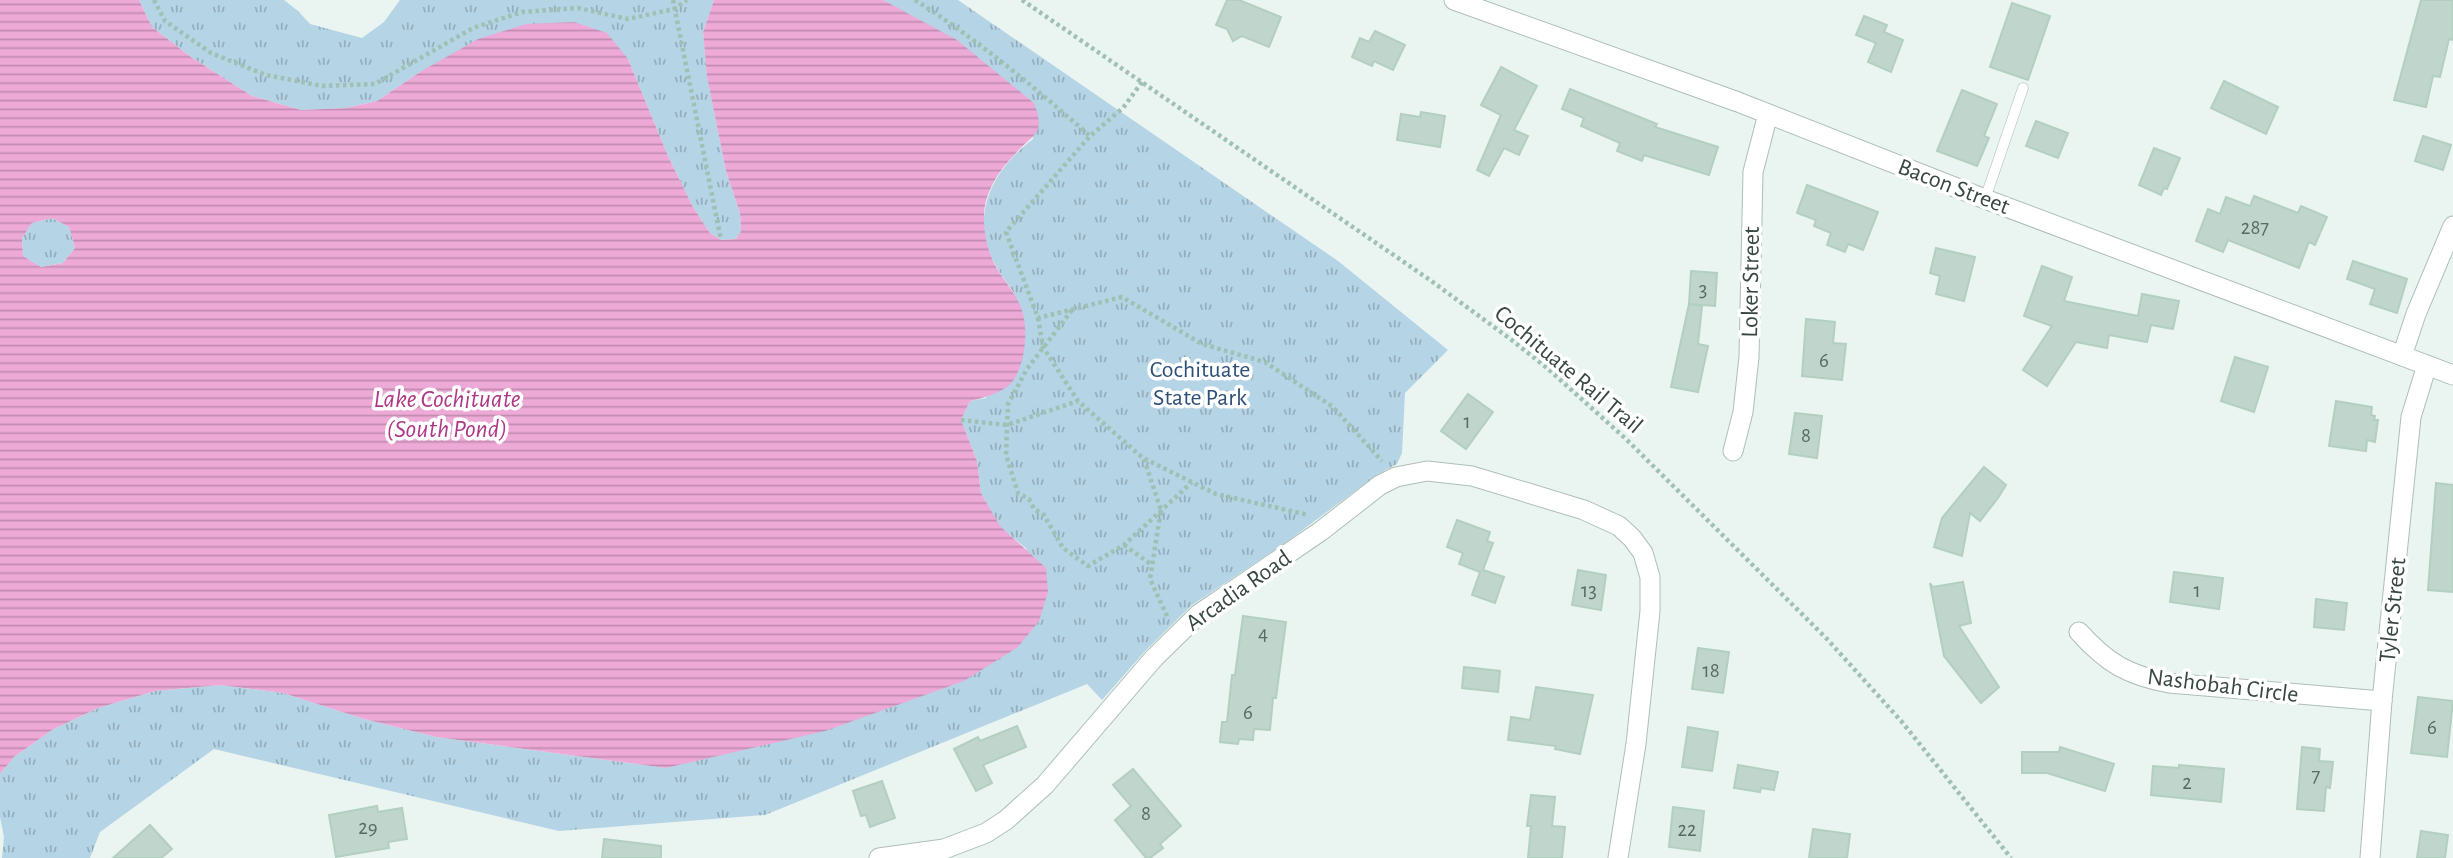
<svg xmlns="http://www.w3.org/2000/svg" width="2453" height="858" viewBox="0 0 2453 858" font-family="'Alegreya Sans',sans-serif">
<style>
.park{fill:url(#park-tufts)}
.water{fill:url(#water-rules);fill-rule:evenodd}
.building{fill:#c0d5cb;stroke:#b3cfc2;stroke-width:2}
.lines{fill:none;stroke-linecap:round;stroke-linejoin:round}
.service-casing{stroke:#adbfb7;stroke-width:11}
.minor-casing{stroke:#adbfb7;stroke-width:21}
.path{stroke:#9fc0b2;stroke-width:4.5;stroke-dasharray:3.5 3.5;stroke-linecap:butt}
.service{stroke:#fff;stroke-width:10}
.minor{stroke:#fff;stroke-width:19}
.labels{text-anchor:middle;stroke-width:7;stroke-linejoin:round;paint-order:stroke}
.number-label{font-size:21px;fill:#5a6b63}
.street-label{font-size:24px;fill:#384840;stroke:#fff}
.park-label{font-size:24px;fill:#2e5077;stroke:#fff}
.water-label{font-size:26px;font-style:italic;fill:#ae3786;stroke:#fff}
</style>
<defs>
<pattern id="park-tufts" width="24" height="20" patternUnits="userSpaceOnUse" patternTransform="scale(1.75)"><rect width="24" height="20" fill="#b5d4e6"/><path d="M3 7l-1-3M5 7V3M7 7l1-3M15 17l-1-3M17 17v-4M19 17l1-3" fill="none" stroke="#94aebc"/></pattern>
<pattern id="water-rules" width="6" height="5" patternUnits="userSpaceOnUse" patternTransform="scale(1.75)"><rect width="6" height="5" fill="#edaad7"/><path d="M0 2.5h6" fill="none" stroke="#c18cb0"/></pattern>
</defs>
<rect width="100%" height="100%" fill="#eaf4f0"/>
<g class="park">
<path d="M 139,0 L 284,0 L 298,11 L 310,24 L 362,38 L 384,22 L 400,0 L 714,0 L 703,32 L 707,76 L 726,171 L 740,213 L 741,231 L 736,239 L 721,240 L 710,233 L 693,207 L 668,156 L 628,59 L 420,72 L 377,101 L 346,108 L 301,110 L 252,96 L 191,57 L 152,27 Z"/>
<path d="M 883,0 L 958,0 L 1338,261 L 1448,350 L 1405,393 L 1402,453 L 1397,464 L 1378,474 L 1285,543 L 1192,605 L 1146,650 L 1102,700 L 1087,684 L 765,815 L 559,831 L 214,749 L 100,832 L 90,858 L 2,858 L 4,837 L 0,817 L 0,774 L 14,757 L 52,730 L 98,708 L 155,691 L 220,685 L 283,693 L 364,719 L 436,737 L 666,768 L 744,748 L 1027,549 L 1000,527 L 981,493 L 977,461 L 961,420 L 970,401 L 986,398 L 1014,293 C 1008,284 1001,275 996,266 C 968,218 992,170 1033,139 L 1034,103 L 995,73 Z"/>
<path d="M 52,218 L 69,227 L 75,248 L 63,263 L 41,267 L 23,256 L 22,238 L 32,223 Z"/>
</g>
<path class="water" d="M 0,0 L 139,0 L 152,27 L 191,57 L 252,96 L 301,110 L 346,108 L 377,101 L 420,72 L 478,39 L 526,24 L 574,22 L 607,33 L 628,59 L 668,156 L 693,207 L 710,233 L 721,240 L 736,239 L 741,231 L 740,213 L 726,171 L 707,77 L 703,32 L 714,0 L 883,0 L 957,40 L 1034,103 C 1046,134 1034,133 1017,152 C 1000,169 984,192 984,217 C 984,234 987,248 994,263 C 1003,281 1018,294 1023,314 C 1028,334 1025,363 1013,381 C 1005,392 983,398 970,401 L 961,420 L 977,461 L 981,493 L 1000,526 L 1046,568 L 1048,592 L 1039,621 L 1018,647 L 964,681 L 825,731 L 666,768 L 436,737 L 364,719 L 283,693 L 220,685 L 155,691 L 98,708 L 52,730 L 14,757 L 0,774 ZM 52,218 L 69,227 L 75,248 L 63,263 L 41,267 L 23,256 L 22,238 L 32,223 Z"/>
<g class="building">
<path d="M 1227,0 L 1239,0 L 1281,17 L 1269,47 L 1242,36 L 1233,41 L 1227,29 L 1216,25 Z"/>
<path d="M 2421,0 L 2453,0 L 2453,40 L 2449,39 L 2440,77 L 2433,76 L 2426,107 L 2394,100 Z"/>
<path d="M 2012,3 L 2050,16 L 2028,80 L 1990,67 Z"/>
<path d="M 1864,16 L 1887,25 L 1884,32 L 1903,40 L 1891,72 L 1868,62 L 1876,43 L 1856,35 Z"/>
<path d="M 1375,31 L 1405,45 L 1393,70 L 1374,61 L 1372,66 L 1352,57 L 1360,38 L 1369,42 Z"/>
<path d="M 1501,67 L 1537,86 L 1514,130 L 1528,136 L 1519,155 L 1504,148 L 1489,176 L 1477,170 L 1501,115 L 1481,105 Z"/>
<path d="M 2224,81 L 2278,107 L 2266,134 L 2211,108 Z"/>
<path d="M 1570,89 L 1657,124 L 1655,127 L 1718,147 L 1709,175 L 1644,155 L 1642,161 L 1617,151 L 1620,143 L 1581,126 L 1584,118 L 1562,109 Z"/>
<path d="M 1962,90 L 1997,104 L 1984,136 L 1989,138 L 1977,166 L 1937,151 Z"/>
<path d="M 1421,112 L 1445,116 L 1440,147 L 1397,140 L 1401,114 L 1420,117 Z"/>
<path d="M 2036,121 L 2068,133 L 2058,158 L 2026,146 Z"/>
<path d="M 2423,136 L 2451,145 L 2443,170 L 2415,161 Z"/>
<path d="M 2154,148 L 2180,158 L 2167,189 L 2164,188 L 2161,195 L 2139,185 Z"/>
<path d="M 1807,185 L 1878,212 L 1863,250 L 1848,244 L 1845,252 L 1827,245 L 1831,233 L 1814,226 L 1816,220 L 1797,213 Z"/>
<path d="M 2254,196 L 2298,213 L 2301,206 L 2327,217 L 2315,245 L 2309,242 L 2299,268 L 2228,240 L 2223,252 L 2196,241 L 2208,209 L 2220,214 L 2226,197 L 2250,206 Z"/>
<path d="M 1936,248 L 1975,257 L 1964,301 L 1936,294 L 1940,276 L 1930,273 Z"/>
<path d="M 2353,261 L 2407,279 L 2397,313 L 2370,304 L 2375,289 L 2347,279 Z"/>
<path d="M 2042,266 L 2072,277 L 2064,301 L 2138,316 L 2142,294 L 2179,301 L 2173,329 L 2151,325 L 2147,342 L 2109,335 L 2107,348 L 2076,342 L 2047,386 L 2023,370 L 2052,326 L 2024,316 Z"/>
<path d="M 1691,271 L 1717,273 L 1715,306 L 1690,304 L 1702,306 L 1698,344 L 1708,346 L 1698,392 L 1671,387 L 1689,304 Z"/>
<path d="M 1806,319 L 1835,322 L 1833,343 L 1846,344 L 1842,380 L 1802,376 Z"/>
<path d="M 2235,357 L 2268,367 L 2254,412 L 2221,401 Z"/>
<path d="M 1468,394 L 1493,412 L 1466,449 L 1441,431 Z"/>
<path d="M 2336,401 L 2372,407 L 2371,415 L 2375,416 L 2374,420 L 2378,420 L 2375,442 L 2367,440 L 2366,451 L 2329,446 Z"/>
<path d="M 1795,413 L 1822,416 L 1817,458 L 1789,454 Z"/>
<path d="M 1984,467 L 2006,485 L 1998,498 L 1980,521 L 1970,513 L 1962,556 L 1934,547 L 1942,518 Z"/>
<path d="M 2436,483 L 2453,485 L 2453,592 L 2428,590 Z"/>
<path d="M 1457,520 L 1490,532 L 1487,541 L 1493,543 L 1483,570 L 1504,577 L 1495,603 L 1472,595 L 1480,572 L 1459,564 L 1463,553 L 1447,547 Z"/>
<path d="M 1578,570 L 1606,575 L 1601,610 L 1572,605 Z"/>
<path d="M 2174,572 L 2223,578 L 2219,609 L 2170,602 Z"/>
<path d="M 1963,582 L 1971,623 L 1959,626 L 1999,687 L 1981,703 L 1944,656 L 1930,583 L 1933,587 Z"/>
<path d="M 2316,599 L 2347,603 L 2344,630 L 2314,627 Z"/>
<path d="M 1243,616 L 1286,622 L 1276,698 L 1273,698 L 1270,730 L 1254,729 L 1253,740 L 1239,739 L 1238,744 L 1220,742 L 1222,722 L 1227,722 L 1232,675 L 1235,675 Z"/>
<path d="M 1698,648 L 1729,652 L 1723,693 L 1692,689 Z"/>
<path d="M 1464,667 L 1500,671 L 1498,692 L 1462,688 Z"/>
<path d="M 1536,687 L 1593,695 L 1580,754 L 1555,749 L 1556,746 L 1508,740 L 1511,717 L 1530,720 Z"/>
<path d="M 2418,697 L 2453,701 L 2447,757 L 2411,753 Z"/>
<path d="M 1017,726 L 1026,747 L 983,765 L 992,783 L 976,791 L 954,749 L 978,737 L 980,741 Z"/>
<path d="M 1688,727 L 1718,732 L 1712,771 L 1682,767 Z"/>
<path d="M 2060,747 L 2114,764 L 2105,791 L 2047,773 L 2022,773 L 2022,752 L 2059,752 Z"/>
<path d="M 2302,747 L 2320,749 L 2319,761 L 2333,762 L 2330,788 L 2326,787 L 2324,811 L 2297,809 Z"/>
<path d="M 1738,765 L 1778,772 L 1774,790 L 1761,788 L 1760,792 L 1734,788 Z"/>
<path d="M 2179,765 L 2224,769 L 2221,802 L 2151,795 L 2153,766 L 2179,768 Z"/>
<path d="M 1133,769 L 1181,826 L 1160,844 L 1163,848 L 1150,858 L 1146,858 L 1115,820 L 1131,806 L 1113,785 Z"/>
<path d="M 882,781 L 895,818 L 870,827 L 866,815 L 861,816 L 853,791 Z"/>
<path d="M 1531,795 L 1555,797 L 1552,826 L 1565,827 L 1562,858 L 1528,858 L 1531,826 L 1527,826 Z"/>
<path d="M 377,806 L 378,812 L 402,808 L 407,839 L 388,842 L 389,848 L 336,857 L 329,815 Z"/>
<path d="M 1673,807 L 1704,811 L 1700,851 L 1669,847 Z"/>
<path d="M 150,825 L 172,849 L 161,858 L 113,858 Z"/>
<path d="M 1813,829 L 1850,834 L 1847,858 L 1809,858 Z"/>
<path d="M 2421,831 L 2448,835 L 2445,858 L 2417,858 Z"/>
<path d="M 604,839 L 661,846 L 661,858 L 602,858 Z"/>
</g>
<g class="lines">
<defs>
<path id="service" d="M 1985,199 L 2023,88"/>
<g id="minor">
<path d="M 1454,0 L 1738,102 L 1985,199 L 2453,375"/>
<path d="M 2402,356 L 2416,314 L 2453,226"/>
<path d="M 1733,451 L 1743,412 L 1749,357 L 1753,172 L 1768,114"/>
<path d="M 2079,632 C 2107,663 2127,675 2169,683 L 2382,701"/>
<path d="M 879,858 L 944,849 L 986,833 L 1006,820 L 1045,785 L 1154,658 L 1199,614 L 1321,531 L 1380,485 L 1396,477 L 1427,471 L 1472,476 L 1584,510 L 1619,526 L 1632,538 L 1643,553 L 1650,577 L 1650,611 L 1636,744 L 1618,858"/>
<path d="M 2370,858 L 2382,701 L 2411,417 L 2427,365"/>
</g>
</defs>
<use href="#service" class="service-casing"/>
<use href="#minor" class="minor-casing"/>
<g class="path">
<path d="M 154,0 L 165,21 L 211,53 L 266,75 L 322,86 L 375,84 L 473,28 L 522,12 L 578,8 L 628,19 L 674,9 L 687,0"/>
<path d="M 673,0 L 721,240"/>
<path d="M 915,0 C 978,40 1034,87 1090,136"/>
<path d="M 1022,0 L 1430,280 L 1509,338 L 1547,368 L 1626,439 L 1827,639 L 1902,722 L 2011,858"/>
<path d="M 1142,82 L 1123,108 L 1090,136 L 1006,232 L 1038,318 L 1122,297 L 1202,344 L 1265,362 L 1333,407 L 1382,461"/>
<path d="M 1072,310 L 1027,369 L 1008,404 L 1006,455 L 1018,493 L 1029,499 L 1034,509 L 1044,515 L 1063,548 L 1088,566 L 1124,545 L 1192,482"/>
<path d="M 1038,318 L 1043,347 L 1078,401 L 1143,458 L 1216,494 L 1309,515"/>
<path d="M 961,420 L 1007,425 L 1078,401"/>
<path d="M 1144,459 L 1161,510 L 1150,579 L 1168,618"/>
<path d="M 1124,545 L 1152,565"/>
</g>
<use href="#service" class="service"/>
<use href="#minor" class="minor"/>
</g>
<g class="labels">
<g class="number-label">
<text x="2255" y="234">287</text>
<text x="1703" y="296">3</text>
<text x="1824" y="367">6</text>
<text x="1467" y="428">1</text>
<text x="1806" y="442">8</text>
<text x="1589" y="597">13</text>
<text x="2197" y="597">1</text>
<text x="1263" y="640">4</text>
<text x="1711" y="677">18</text>
<text x="1248" y="719">6</text>
<text x="2432" y="734">6</text>
<text x="2316" y="782">7</text>
<text x="2187" y="789">2</text>
<text x="1146" y="820">8</text>
<text x="368" y="834">29</text>
<text x="1687" y="836">22</text>
</g>
<g class="street-label">
<text transform="translate(1954 186) rotate(21)" y="8">Bacon Street</text>
<text transform="translate(1750 282) rotate(-89)" y="8">Loker Street</text>
<text transform="translate(1569 369) rotate(40)" y="8">Cochituate Rail Trail</text>
<text transform="translate(1238 590) rotate(-35)" y="8">Arcadia Road</text>
<text transform="translate(2392 610) rotate(-84)" y="8">Tyler Street</text>
<text transform="translate(2223 685) rotate(7)" y="8">Nashobah Circle</text>
</g>
<g class="park-label">
<text x="1200" y="377">Cochituate<tspan x="1200" dy="28">State Park</tspan></text>
</g>
<g class="water-label">
<text x="447" y="407">Lake Cochituate<tspan x="447" dy="30">(South Pond)</tspan></text>
</g>
</g>
</svg>
